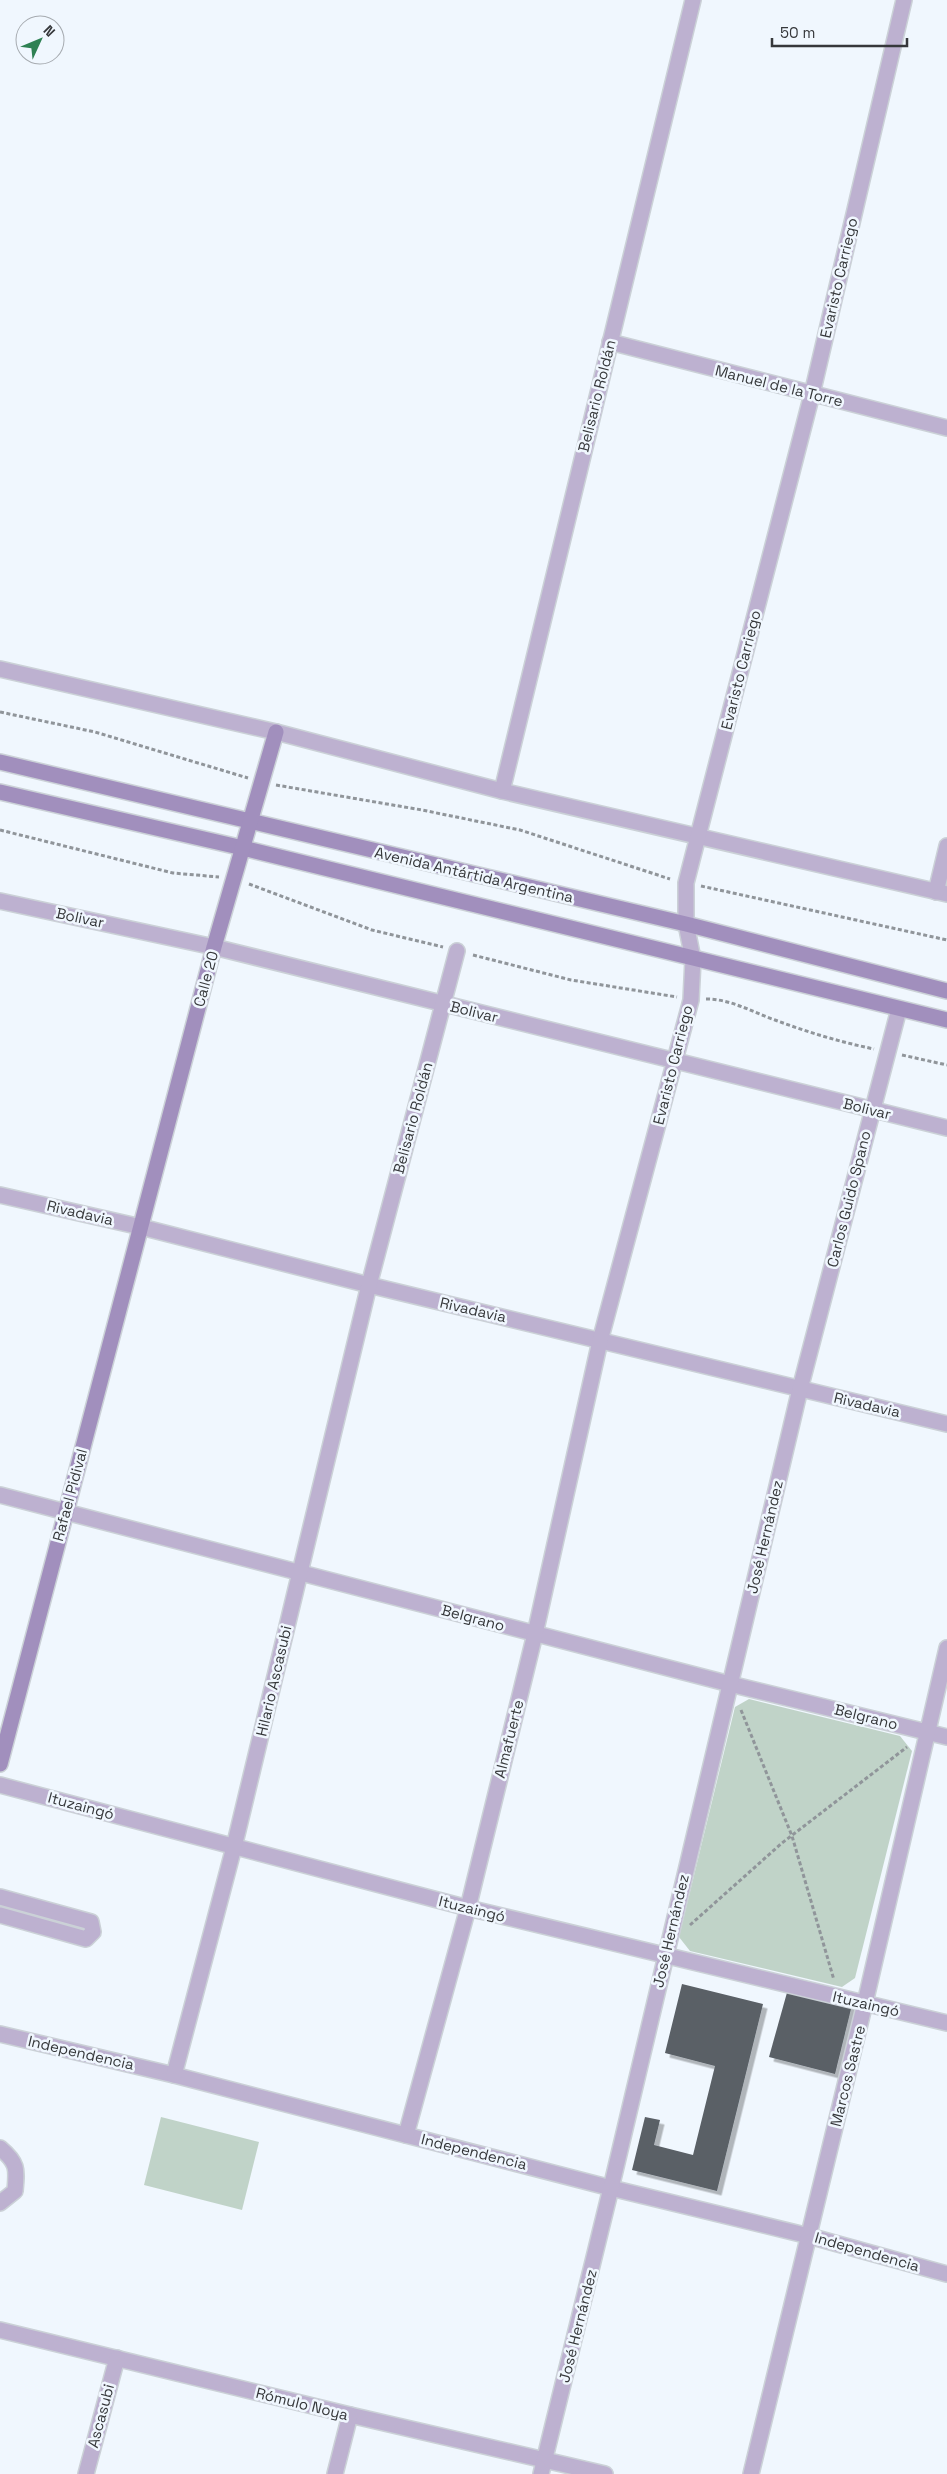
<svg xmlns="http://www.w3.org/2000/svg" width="947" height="2474" viewBox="0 0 947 2474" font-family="'Space Grotesk',sans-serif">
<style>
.green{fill:#c0d3c8}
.building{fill:#5a6066;filter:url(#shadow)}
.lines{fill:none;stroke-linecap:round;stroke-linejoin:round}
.street-casing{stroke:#cbd1d7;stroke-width:18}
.secondary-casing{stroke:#cbd1d7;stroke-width:18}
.path{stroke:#90959a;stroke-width:3;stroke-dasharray:4 2.5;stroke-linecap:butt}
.street{stroke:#bdb1d0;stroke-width:15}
.secondary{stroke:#a18fbd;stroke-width:15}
.labels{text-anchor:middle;stroke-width:5;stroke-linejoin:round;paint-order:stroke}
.street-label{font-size:15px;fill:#36383b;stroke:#f0f7fe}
</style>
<defs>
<filter id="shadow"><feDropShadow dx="4.5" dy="4.5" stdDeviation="0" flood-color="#0004"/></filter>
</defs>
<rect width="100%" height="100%" fill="#f0f7fe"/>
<g class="green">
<path d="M 749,1699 L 900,1736 L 912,1751 L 855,1978 L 842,1987 L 690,1951 L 679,1937 L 735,1707 Z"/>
<path d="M 161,2117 L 259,2142 L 242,2210 L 144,2185 Z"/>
</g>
<g class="building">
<path d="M 682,1984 L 763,2004 L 717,2191 L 632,2170 L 645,2117 L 660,2120 L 654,2145 L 693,2155 L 715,2066 L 665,2053 Z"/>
<path d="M 788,1989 L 852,2005 L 835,2074 L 769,2057 Z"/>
</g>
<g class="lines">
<defs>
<g id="street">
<path d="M 610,342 L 947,428"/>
<path d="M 0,669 L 276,732 L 502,791 L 947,894"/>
<path d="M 502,791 L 693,0"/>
<path d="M 936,892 L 947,846"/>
<path d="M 0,901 L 214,947 L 947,1128"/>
<path d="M 0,1195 L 141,1227 L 369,1285 L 947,1424"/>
<path d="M 0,1495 L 730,1684 L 947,1737"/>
<path d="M 0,1785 L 468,1908 L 947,2023"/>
<path d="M 0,1897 L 91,1922 L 93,1932 L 86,1939 L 0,1915"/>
<path d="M 0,2034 L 174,2075 L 611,2188 L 809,2236 L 947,2274"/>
<path d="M 174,2075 L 234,1847 L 369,1285 L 457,951"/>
<path d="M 406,2135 L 468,1908 L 535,1634 L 600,1341 L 691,1000 L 693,959 L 686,924 L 686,883 L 812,394 L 904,0"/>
<path d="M 0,2148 C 18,2163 17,2169 15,2191 L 0,2203"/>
<path d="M 0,2330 L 350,2415 L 605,2474"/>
<path d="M 86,2474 L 117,2358"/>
<path d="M 335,2474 L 350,2415"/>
<path d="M 541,2474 L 611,2188 L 800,1389 L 899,1009"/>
<path d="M 751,2474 L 865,2003 L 947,1648"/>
</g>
<g id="secondary">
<path d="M 0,762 L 686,924 L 947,991"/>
<path d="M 0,792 L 243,848 L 947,1020"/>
<path d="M 0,1764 L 214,947 L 276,732"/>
</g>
</defs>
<use href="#street" class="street-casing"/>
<use href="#secondary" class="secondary-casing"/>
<g class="path">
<path d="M 0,712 L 95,732 L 248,778"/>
<path d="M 276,785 L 422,810 L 520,830 L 670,879"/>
<path d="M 0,830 L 173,873 L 219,877"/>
<path d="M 249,884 L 372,930 L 443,947"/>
<path d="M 701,886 L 947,940"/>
<path d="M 473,955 L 571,980 L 677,997"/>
<path d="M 706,999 C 731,999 752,1012 775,1020 C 807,1032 840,1042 874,1049"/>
<path d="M 902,1055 L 947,1065"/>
<path d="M 741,1710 L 792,1836 L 834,1980"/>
<path d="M 690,1925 L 782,1843 L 907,1747"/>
</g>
<use href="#street" class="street"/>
<use href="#secondary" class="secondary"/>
</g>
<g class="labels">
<g class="street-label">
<text transform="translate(839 278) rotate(-77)" y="5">Evaristo Carriego</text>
<text transform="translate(779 386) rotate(14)" y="5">Manuel de la Torre</text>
<text transform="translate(597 396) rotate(-76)" y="5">Belisario Roldán</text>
<text transform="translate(741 670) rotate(-76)" y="5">Evaristo Carriego</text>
<text transform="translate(474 875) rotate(13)" y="5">Avenida Antártida Argentina</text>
<text transform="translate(80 918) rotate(12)" y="5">Bolivar</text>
<text transform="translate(206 979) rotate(-75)" y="5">Calle 20</text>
<text transform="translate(474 1012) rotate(14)" y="5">Bolivar</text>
<text transform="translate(673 1065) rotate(-76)" y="5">Evaristo Carriego</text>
<text transform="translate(867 1109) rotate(14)" y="5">Bolivar</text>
<text transform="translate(413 1118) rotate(-75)" y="5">Belisario Roldán</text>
<text transform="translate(849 1199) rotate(-76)" y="5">Carlos Guido Spano</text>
<text transform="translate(80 1213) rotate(13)" y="5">Rivadavia</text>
<text transform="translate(473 1310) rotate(13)" y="5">Rivadavia</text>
<text transform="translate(867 1405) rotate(13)" y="5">Rivadavia</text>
<text transform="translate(70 1495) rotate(-75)" y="5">Rafael Pidival</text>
<text transform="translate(765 1537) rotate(-77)" y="5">José Hernández</text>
<text transform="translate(473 1618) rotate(15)" y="5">Belgrano</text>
<text transform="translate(274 1681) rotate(-77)" y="5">Hilario Ascasubi</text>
<text transform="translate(866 1717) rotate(14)" y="5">Belgrano</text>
<text transform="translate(509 1739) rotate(-76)" y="5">Almafuerte</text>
<text transform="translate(81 1806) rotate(15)" y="5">Ituzaingó</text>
<text transform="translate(472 1909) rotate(14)" y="5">Ituzaingó</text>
<text transform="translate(671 1931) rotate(-77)" y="5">José Hernández</text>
<text transform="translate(866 2004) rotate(13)" y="5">Ituzaingó</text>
<text transform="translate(81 2053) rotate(13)" y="5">Independencia</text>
<text transform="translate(848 2076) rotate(-76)" y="5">Marcos Sastre</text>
<text transform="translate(474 2152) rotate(14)" y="5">Independencia</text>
<text transform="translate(867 2252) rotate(16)" y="5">Independencia</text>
<text transform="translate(578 2326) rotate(-76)" y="5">José Hernández</text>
<text transform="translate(302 2404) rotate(14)" y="5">Rómulo Noya</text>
<text transform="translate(101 2416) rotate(-75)" y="5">Ascasubi</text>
</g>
</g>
<g transform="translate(40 40) rotate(46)"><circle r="24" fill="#f0f7fe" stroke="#a6abb0"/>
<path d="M0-4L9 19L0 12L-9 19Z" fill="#2e8153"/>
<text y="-8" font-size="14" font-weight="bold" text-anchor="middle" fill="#36383b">N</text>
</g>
<path d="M772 38v8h135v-8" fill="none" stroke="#36383b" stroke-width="2.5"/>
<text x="780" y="38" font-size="15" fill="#36383b" stroke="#f0f7fe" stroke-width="4" paint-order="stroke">50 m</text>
</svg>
